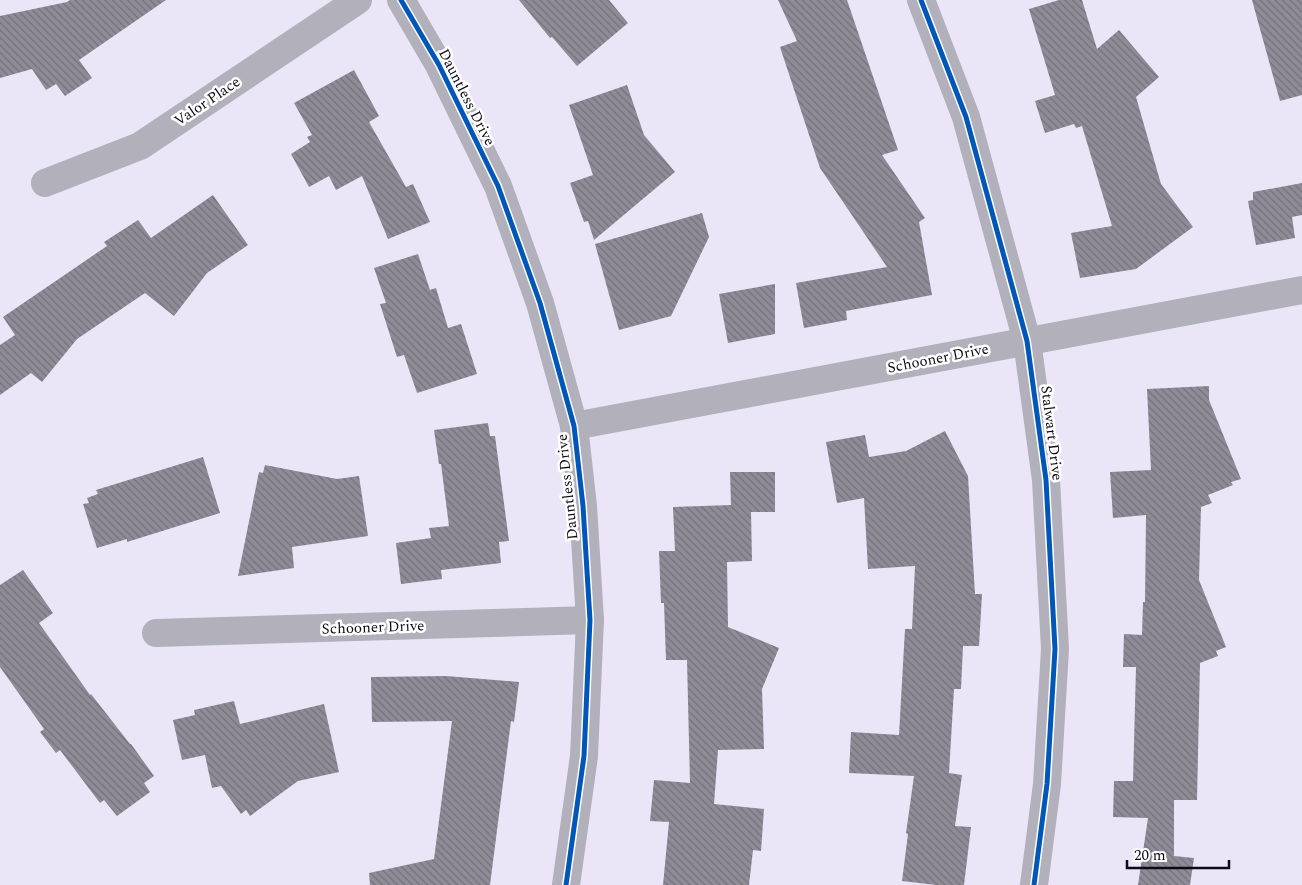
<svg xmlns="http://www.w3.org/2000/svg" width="1302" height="885" viewBox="0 0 1302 885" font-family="Spectral,serif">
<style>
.building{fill:url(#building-back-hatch)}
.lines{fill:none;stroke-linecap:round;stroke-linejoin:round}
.street{stroke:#b2b0bb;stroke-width:28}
.cycleway-casing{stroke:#fff;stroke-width:8}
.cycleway{stroke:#0057b8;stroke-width:5}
.labels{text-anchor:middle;stroke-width:5;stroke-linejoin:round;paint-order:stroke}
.street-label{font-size:15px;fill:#0d0a13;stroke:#fff}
</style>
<defs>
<pattern id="building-back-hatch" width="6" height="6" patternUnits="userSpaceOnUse" patternTransform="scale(1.25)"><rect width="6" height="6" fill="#8f8c98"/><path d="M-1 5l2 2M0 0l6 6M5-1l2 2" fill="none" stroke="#73717b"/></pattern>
</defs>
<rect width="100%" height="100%" fill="#eae6f7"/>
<g class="building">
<path d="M 70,0 L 166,0 L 79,60 L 92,78 L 65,96 L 56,84 L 46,90 L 32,69 L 0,78 L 0,16 L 67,2 Z"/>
<path d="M 519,0 L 609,0 L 628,23 L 577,66 L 552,37 L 550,38 Z"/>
<path d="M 778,0 L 847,0 L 898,150 L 882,155 L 925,218 L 919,222 L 932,295 L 846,311 L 847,320 L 804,328 L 796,283 L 887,267 L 820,168 L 780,47 L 797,41 Z"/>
<path d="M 1059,0 L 1082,0 L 1097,49 L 1119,30 L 1159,77 L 1136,97 L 1161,184 L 1193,227 L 1136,269 L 1080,278 L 1071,233 L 1112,226 L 1082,126 L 1076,128 L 1074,124 L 1045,133 L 1035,101 L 1055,95 L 1029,9 Z"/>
<path d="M 1252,0 L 1302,0 L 1302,95 L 1280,101 Z"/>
<path d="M 354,70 L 379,116 L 369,122 L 406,187 L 413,184 L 430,222 L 388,239 L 362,176 L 336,190 L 329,176 L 309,187 L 291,154 L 310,142 L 307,137 L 312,135 L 294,103 Z"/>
<path d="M 627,85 L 644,135 L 675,172 L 594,240 L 588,221 L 584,222 L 570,183 L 593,175 L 569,105 Z"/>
<path d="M 1302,183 L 1302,215 L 1292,217 L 1295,238 L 1256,245 L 1248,201 L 1253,200 L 1253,192 Z"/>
<path d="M 213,195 L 248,245 L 207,273 L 174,316 L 145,293 L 77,339 L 42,382 L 31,373 L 0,395 L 0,345 L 15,335 L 3,317 L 107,246 L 104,242 L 138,220 L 151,238 Z"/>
<path d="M 702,213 L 709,237 L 671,316 L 619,330 L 595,244 Z"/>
<path d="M 418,254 L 430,290 L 436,288 L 448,328 L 461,324 L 477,374 L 417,393 L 404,355 L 397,357 L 380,304 L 386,303 L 374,268 Z"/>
<path d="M 775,284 L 775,334 L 728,343 L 719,294 Z"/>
<path d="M 1209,386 L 1209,400 L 1241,479 L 1231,482 L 1233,485 L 1208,495 L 1212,503 L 1201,507 L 1199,580 L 1226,647 L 1216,651 L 1218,656 L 1200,663 L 1197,800 L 1174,800 L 1174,856 L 1194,858 L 1190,885 L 1138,885 L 1148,818 L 1113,817 L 1114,781 L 1133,781 L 1136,667 L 1123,667 L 1124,634 L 1142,635 L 1143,602 L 1145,602 L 1146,515 L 1113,518 L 1110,472 L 1151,470 L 1147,389 Z"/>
<path d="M 488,423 L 490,436 L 495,436 L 509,541 L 499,542 L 501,563 L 441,570 L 442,579 L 401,584 L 396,543 L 431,538 L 429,528 L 449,526 L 441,464 L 439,464 L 434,430 Z"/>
<path d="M 945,431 L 968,476 L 975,594 L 982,594 L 979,646 L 963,646 L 961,689 L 954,689 L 949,773 L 962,775 L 955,826 L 971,827 L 964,885 L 936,885 L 902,881 L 908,834 L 906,833 L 914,776 L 849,773 L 851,732 L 899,735 L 905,629 L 912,629 L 915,566 L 868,569 L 864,498 L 837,503 L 826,442 L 865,435 L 869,457 L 906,451 Z"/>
<path d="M 203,457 L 220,513 L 127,542 L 127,539 L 97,548 L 83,504 L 89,503 L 87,498 L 98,494 L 96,490 Z"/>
<path d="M 265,465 L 337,479 L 359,476 L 368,536 L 292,547 L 294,568 L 238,576 L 259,472 L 263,473 Z"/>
<path d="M 730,472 L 775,472 L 775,512 L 751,512 L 752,561 L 727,562 L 728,627 L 779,648 L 762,689 L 764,749 L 718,750 L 714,804 L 764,809 L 761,851 L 753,850 L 749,885 L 663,885 L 669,822 L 650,821 L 654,780 L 690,783 L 687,660 L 666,660 L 664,603 L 661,603 L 659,551 L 675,551 L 673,507 L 731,505 Z"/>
<path d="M 23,570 L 53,613 L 39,623 L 90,695 L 91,694 L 130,744 L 131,744 L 154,776 L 144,783 L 150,792 L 117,816 L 104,800 L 100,803 L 60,750 L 56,753 L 40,732 L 44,729 L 0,667 L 0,585 Z"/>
<path d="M 446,676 L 519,682 L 514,722 L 511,721 L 490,885 L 370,885 L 369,873 L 434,859 L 452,721 L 372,722 L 371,677 Z"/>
<path d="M 234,701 L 240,724 L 324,704 L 339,772 L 298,781 L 250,816 L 246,810 L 241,814 L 221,786 L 212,788 L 205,755 L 182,760 L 173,720 L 195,715 L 194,710 Z"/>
</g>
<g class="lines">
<g class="street">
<path d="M 401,0 L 439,65 L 498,186 L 540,303 L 574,426 L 583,506 L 590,620 L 584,756 L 566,885"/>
<path d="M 921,0 L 966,117 L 1027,341 L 1046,480 L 1055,649 L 1047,784 L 1034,885"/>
<path d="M 45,183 L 140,146 L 358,0"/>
<path d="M 574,426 L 1302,290"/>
<path d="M 156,633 L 590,620"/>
</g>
<defs>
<g id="cycleway">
<path d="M 401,0 L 439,65 L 498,186 L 540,303 L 574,426 L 583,506 L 590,620 L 584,756 L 566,885"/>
<path d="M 921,0 L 966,117 L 1027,341 L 1046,480 L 1055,649 L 1047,784 L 1034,885"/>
</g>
</defs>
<use href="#cycleway" class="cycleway-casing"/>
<use href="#cycleway" class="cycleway"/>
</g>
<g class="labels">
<g class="street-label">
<text transform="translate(467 97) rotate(63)" y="5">Dauntless Drive</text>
<text transform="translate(207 101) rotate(-34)" y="5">Valor Place</text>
<text transform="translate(938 358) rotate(-11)" y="5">Schooner Drive</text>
<text transform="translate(1052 433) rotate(83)" y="5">Stalwart Drive</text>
<text transform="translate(567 487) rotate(-96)" y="5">Dauntless Drive</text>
<text transform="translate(373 627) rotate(-2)" y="5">Schooner Drive</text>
</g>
</g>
<path d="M1127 860v8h102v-8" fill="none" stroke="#0d0a13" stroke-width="2.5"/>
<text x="1134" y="860" font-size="15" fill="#0d0a13" stroke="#ffffff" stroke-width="4" paint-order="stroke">20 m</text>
</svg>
